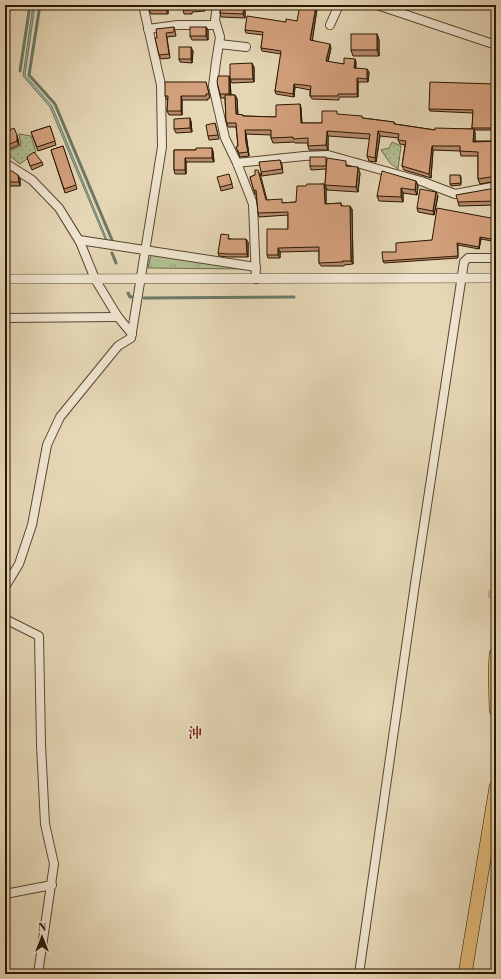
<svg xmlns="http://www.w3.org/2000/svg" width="501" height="979" viewBox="0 0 501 979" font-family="'Libre Bodoni','Noto Serif JP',serif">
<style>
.grass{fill:url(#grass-tufts);stroke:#6d6b49}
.park{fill:url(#park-dots);stroke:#6d6b49}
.water{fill:url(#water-ripples);stroke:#6b7965}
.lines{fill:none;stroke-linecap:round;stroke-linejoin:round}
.stream{stroke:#6b7965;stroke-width:3}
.minor-tunnel{stroke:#c0b091;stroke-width:8;stroke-dasharray:8 4;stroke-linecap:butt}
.minor-casing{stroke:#59472e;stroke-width:10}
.tertiary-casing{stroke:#59472e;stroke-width:10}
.trunk-casing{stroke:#2a1701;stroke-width:14}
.minor{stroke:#eee4cf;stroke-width:8}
.tertiary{stroke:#eee4cf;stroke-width:9}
.trunk{stroke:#e2bb7a;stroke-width:13}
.wall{fill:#b68a6c;stroke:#2a1701}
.shaded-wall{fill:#947158;stroke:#2a1701}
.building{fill:#d4a17d;stroke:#2a1701}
.labels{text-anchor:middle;stroke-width:3;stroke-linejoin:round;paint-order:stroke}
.neighbourhood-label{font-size:14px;font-weight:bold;fill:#7a1f14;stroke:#eee4cf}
</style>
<defs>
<pattern id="grass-tufts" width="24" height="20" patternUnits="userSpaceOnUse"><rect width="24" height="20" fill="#b0bf91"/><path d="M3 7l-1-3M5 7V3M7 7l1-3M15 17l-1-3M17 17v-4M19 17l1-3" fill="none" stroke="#98a37b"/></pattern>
<pattern id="park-dots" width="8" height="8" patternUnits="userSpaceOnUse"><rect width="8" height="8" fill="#b0bf91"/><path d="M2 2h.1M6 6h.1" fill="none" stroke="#98a37b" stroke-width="1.8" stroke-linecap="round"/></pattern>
<pattern id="water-ripples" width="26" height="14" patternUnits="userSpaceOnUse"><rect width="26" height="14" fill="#97baa8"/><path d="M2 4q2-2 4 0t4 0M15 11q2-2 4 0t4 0" fill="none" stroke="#829f8f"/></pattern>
</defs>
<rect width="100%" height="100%" fill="#e5d6b5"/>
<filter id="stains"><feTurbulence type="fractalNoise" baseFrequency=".005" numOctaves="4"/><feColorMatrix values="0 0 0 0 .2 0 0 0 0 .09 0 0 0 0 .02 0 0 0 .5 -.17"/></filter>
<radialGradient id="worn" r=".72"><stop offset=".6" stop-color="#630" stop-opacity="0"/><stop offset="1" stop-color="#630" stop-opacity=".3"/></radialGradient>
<path class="grass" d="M 151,255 L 247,269 L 148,268 Z"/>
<g class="park">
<path d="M 19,134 L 31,136 L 36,152 L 20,164 L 5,152 L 21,146 Z"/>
<path d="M 392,142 L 401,146 L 398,169 L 390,163 L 381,150 L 389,148 Z"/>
</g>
<path class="water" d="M 33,5 L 35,5 L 25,75 L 52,106 L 107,240 L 106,241 L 50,107 L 23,76 Z"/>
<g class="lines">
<g class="stream">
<path d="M 40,5 L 29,75 L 55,104 L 112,240"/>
<path d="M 20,71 L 30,5"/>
<path d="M 112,253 L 116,263"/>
<path d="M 128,293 L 130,297 L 134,297"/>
<path d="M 144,298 L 294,297"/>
</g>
<path class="minor-tunnel" d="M 488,594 L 496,595"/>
<defs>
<g id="minor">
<path d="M 217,5 L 215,20 L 220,37 L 216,62 L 213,86 L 225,138 L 237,163 L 253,204 L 256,279"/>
<path d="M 377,5 L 496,45"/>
<path d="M 330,25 L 339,5"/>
<path d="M 148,29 L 178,25 L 216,25"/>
<path d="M 219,44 L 246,47"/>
<path d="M 5,163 L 32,180 L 59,208 L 80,242 L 95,279 L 118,317 L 132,334"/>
<path d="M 237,163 L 304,156 L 328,155 L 421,181 L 455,194 L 492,187 L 496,188"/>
<path d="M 79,240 L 256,267"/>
<path d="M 5,318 L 118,317"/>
<path d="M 5,587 L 19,564 L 32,525 L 47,445 L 60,417 L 118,346 L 131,338 L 162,147 L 161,85 L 143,5"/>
<path d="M 5,619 L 39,636 L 41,745 L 45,824 L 54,864 L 38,974"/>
<path d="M 5,894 L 52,885"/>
<path d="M 359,974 L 415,584 L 464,262 L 468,258 L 496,258"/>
</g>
<path id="tertiary" d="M 5,279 L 496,278"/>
<g id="trunk">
<path d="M 496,654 L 495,671 L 496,710"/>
<path d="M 465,974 L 496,787"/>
</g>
</defs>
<use href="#minor" class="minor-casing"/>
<use href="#tertiary" class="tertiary-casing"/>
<use href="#trunk" class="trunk-casing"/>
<use href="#minor" class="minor"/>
<use href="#tertiary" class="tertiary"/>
<use href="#trunk" class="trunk"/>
</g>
<g class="wall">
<path d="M 168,5 L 168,14 L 151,14 L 149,10 Z"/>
<path d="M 181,5 L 205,5 L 205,11 L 192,12 L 192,14 L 184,14 L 183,9 L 182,9 Z"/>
<path d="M 221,5 L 245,5 L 245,18 L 221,17 L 220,13 Z"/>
<path d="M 313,5 L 327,5 L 326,8 Z"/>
<path d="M 317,9 L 312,40 L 331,48 L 328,62 L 344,64 L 355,59 L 356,62 L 356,68 L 369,72 L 368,82 L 358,82 L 358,97 L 339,97 L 339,100 L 312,99 L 310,96 L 310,90 L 295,87 L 294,97 L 276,94 L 275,91 L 281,54 L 262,51 L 261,48 L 263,35 L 246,33 L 245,30 L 286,22 L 297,21 Z"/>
<path d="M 174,27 L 175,31 L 176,36 L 167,37 L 170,58 L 161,59 L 159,55 L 157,38 Z"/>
<path d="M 206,27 L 208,30 L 208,40 L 192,40 L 190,36 Z"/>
<path d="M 377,34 L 379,40 L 379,56 L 353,56 L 351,50 Z"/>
<path d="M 193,51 L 192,63 L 180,62 L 179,59 Z"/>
<path d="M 254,67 L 254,82 L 232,83 L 230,79 Z"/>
<path d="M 229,76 L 230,80 L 231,95 L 235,95 L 237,99 L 238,115 L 243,115 L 244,116 L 276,117 L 300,104 L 301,108 L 302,123 L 322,123 L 339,115 L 394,122 L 395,124 L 435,130 L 472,129 L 473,113 L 430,111 L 429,109 L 496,84 L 496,130 L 474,130 L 475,133 L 475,141 L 496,141 L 496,182 L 491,182 L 480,184 L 478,179 L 478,156 L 461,156 L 460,151 L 433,150 L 431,178 L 404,170 L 402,166 L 405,145 L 400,144 L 398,140 L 399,138 L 380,136 L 376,162 L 369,161 L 367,156 L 370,139 L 328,136 L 328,150 L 309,150 L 308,146 L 308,143 L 295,143 L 294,142 L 273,143 L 271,138 L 271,135 L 246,134 L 248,148 L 249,156 L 240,157 L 236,147 L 238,146 L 236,127 L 228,127 L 226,121 L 225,98 L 221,98 L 220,94 Z"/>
<path d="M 206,82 L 210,98 L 208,98 L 208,100 L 182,100 L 182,115 L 169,115 L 167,111 L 168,100 L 167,100 L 165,96 Z"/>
<path d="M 190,118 L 191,122 L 192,132 L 176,133 L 174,129 Z"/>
<path d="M 215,123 L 219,139 L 209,140 L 208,136 Z"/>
<path d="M 50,126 L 56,145 L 38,151 L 31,132 Z"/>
<path d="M 5,132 L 18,139 L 19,145 L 5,151 Z"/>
<path d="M 63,146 L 77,189 L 65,193 L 51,150 Z"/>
<path d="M 212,148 L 213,152 L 214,162 L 186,162 L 186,174 L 175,174 L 174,170 L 174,150 L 196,150 Z"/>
<path d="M 27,157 L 42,162 L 43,165 L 32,170 Z"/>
<path d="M 327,159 L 348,166 L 360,173 L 358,192 L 327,190 L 325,185 L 326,169 L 311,170 L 310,166 Z"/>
<path d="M 280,160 L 282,164 L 283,173 L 262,176 L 261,172 Z"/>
<path d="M 260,173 L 267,200 L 283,203 L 296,202 L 306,186 L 324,184 L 326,188 L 326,204 L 341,203 L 342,206 L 352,209 L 353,264 L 344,265 L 344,266 L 321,266 L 319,263 L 319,251 L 280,252 L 280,258 L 268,258 L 267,255 L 288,229 L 288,215 L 259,217 L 258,213 L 256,194 L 255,194 L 250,177 Z"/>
<path d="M 18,175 L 20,179 L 20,186 L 7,186 L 6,182 Z"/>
<path d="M 460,175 L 461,177 L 461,185 L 451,186 L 450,184 Z"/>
<path d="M 230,178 L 233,188 L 221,191 L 220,187 Z"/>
<path d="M 416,181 L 418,186 L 417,195 L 403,193 L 403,202 L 379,201 L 377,196 Z"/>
<path d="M 496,189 L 496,205 L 459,206 L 458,202 Z"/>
<path d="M 438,196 L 434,215 L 418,212 L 417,208 Z"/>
<path d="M 496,219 L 496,229 L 494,229 L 492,241 L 481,239 L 479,249 L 458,245 L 458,258 L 384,263 L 383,261 L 396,252 Z"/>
<path d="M 230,238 L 230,239 L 248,242 L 248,257 L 228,257 L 219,256 L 218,253 Z"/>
</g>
<g class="shaded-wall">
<path d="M 166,5 L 168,5 L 168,14 L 166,10 Z"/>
<path d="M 244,5 L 245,5 L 245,18 L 243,14 Z"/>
<path d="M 316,6 L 317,9 L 312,43 L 310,40 Z"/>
<path d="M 206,27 L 208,30 L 208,40 L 206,36 Z"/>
<path d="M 377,34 L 379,40 L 379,56 L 377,50 Z"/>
<path d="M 330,44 L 331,48 L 327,65 L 326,61 Z"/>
<path d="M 191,47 L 193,51 L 192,63 L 191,59 Z"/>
<path d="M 355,59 L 356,62 L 355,71 L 354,68 Z"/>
<path d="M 252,63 L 254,67 L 254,82 L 253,79 Z"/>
<path d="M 367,69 L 369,72 L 368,82 L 367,79 Z"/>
<path d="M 229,76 L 230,80 L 231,97 L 229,94 Z"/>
<path d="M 357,78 L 358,82 L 358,97 L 357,94 Z"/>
<path d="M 294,84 L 295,87 L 294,97 L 293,94 Z"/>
<path d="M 235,95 L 237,99 L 238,119 L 236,114 Z"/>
<path d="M 181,96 L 182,100 L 182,115 L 181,111 Z"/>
<path d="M 300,104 L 301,108 L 302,127 L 301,123 Z"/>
<path d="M 190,118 L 191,122 L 192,132 L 190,128 Z"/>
<path d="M 474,129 L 475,133 L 475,146 L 473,142 Z"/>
<path d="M 245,130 L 246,134 L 248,148 L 249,156 L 246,143 Z"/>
<path d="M 327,131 L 328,136 L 328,150 L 326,145 Z"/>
<path d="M 378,131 L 380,136 L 376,162 L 375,158 Z"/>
<path d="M 17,135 L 18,139 L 19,145 L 17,141 Z"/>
<path d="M 432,146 L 433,150 L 431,178 L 429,174 Z"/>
<path d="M 212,148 L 213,152 L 214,162 L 212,158 Z"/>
<path d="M 185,158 L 186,162 L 186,174 L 185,170 Z"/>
<path d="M 494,165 L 495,169 L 496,182 L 494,178 Z"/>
<path d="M 358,167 L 360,173 L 358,192 L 356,187 Z"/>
<path d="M 18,175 L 20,179 L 20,186 L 19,182 Z"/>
<path d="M 416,181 L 418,186 L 417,195 L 415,190 Z"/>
<path d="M 324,184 L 326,188 L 326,207 L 325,204 Z"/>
<path d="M 401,188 L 403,193 L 403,202 L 401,197 Z"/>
<path d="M 436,192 L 438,196 L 434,215 L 433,211 Z"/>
<path d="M 350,206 L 352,209 L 353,264 L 351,261 Z"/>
<path d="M 494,227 L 494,229 L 492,241 L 491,239 Z"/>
<path d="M 480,237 L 481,239 L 479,249 L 479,247 Z"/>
<path d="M 246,239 L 248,242 L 248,257 L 247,254 Z"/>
<path d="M 278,248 L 280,252 L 280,258 L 278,255 Z"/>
</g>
<g class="building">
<path d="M 148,5 L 166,5 L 166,10 L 149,10 Z"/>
<path d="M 182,5 L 204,5 L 204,8 L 191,8 L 191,10 L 183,10 Z"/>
<path d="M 221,5 L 244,5 L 243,14 L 220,13 Z"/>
<path d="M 300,5 L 309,5 L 316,6 L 310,40 L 330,44 L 326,61 L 344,64 L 344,58 L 355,59 L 354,68 L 367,69 L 367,79 L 357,78 L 357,94 L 338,94 L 338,96 L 310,96 L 311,86 L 294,84 L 293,94 L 275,91 L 281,51 L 261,48 L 263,32 L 245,30 L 247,16 L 286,22 L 286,19 L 297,21 Z"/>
<path d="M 174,27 L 174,32 L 166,33 L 169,54 L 159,55 L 155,38 L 157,38 L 156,29 Z"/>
<rect x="190" y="27" width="16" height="9"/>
<rect x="351" y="34" width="26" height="16"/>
<rect x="179" y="47" width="12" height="12"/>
<path d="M 252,63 L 253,79 L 230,79 L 230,64 Z"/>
<path d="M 218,76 L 229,76 L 229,94 L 220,94 L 217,82 Z"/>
<path d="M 165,82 L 206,82 L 209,94 L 206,94 L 206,96 L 181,96 L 181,111 L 167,111 L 168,96 L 165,96 Z"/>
<path d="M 430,82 L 496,84 L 496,128 L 472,128 L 473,110 L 429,109 Z"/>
<path d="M 225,95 L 235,95 L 236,114 L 243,115 L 243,116 L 276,117 L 276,105 L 300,104 L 301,123 L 322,123 L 322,111 L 337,111 L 337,114 L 362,116 L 362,118 L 394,122 L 394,124 L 435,130 L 435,128 L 474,129 L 473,142 L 496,141 L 496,165 L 494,165 L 494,178 L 490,177 L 478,179 L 478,152 L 460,151 L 460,146 L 432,146 L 429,174 L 402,166 L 406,141 L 398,140 L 399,134 L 378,131 L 375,158 L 367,156 L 370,134 L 327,131 L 326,145 L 308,146 L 308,138 L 293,139 L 293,137 L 271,138 L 271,130 L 245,130 L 246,143 L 248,152 L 239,153 L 236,147 L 238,146 L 236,123 L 227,123 L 226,121 Z"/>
<path d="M 190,118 L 190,128 L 174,129 L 174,119 Z"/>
<path d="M 215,123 L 218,135 L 208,136 L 206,125 Z"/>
<path d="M 50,126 L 55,141 L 37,147 L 31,132 Z"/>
<path d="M 14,128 L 17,135 L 17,141 L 5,146 L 5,132 Z"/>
<path d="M 63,146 L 76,185 L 64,189 L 51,150 Z"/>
<path d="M 196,148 L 212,148 L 212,158 L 185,158 L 185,170 L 174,170 L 174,150 L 196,150 Z"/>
<path d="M 34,152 L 42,162 L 30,166 L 27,157 Z"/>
<rect x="310" y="157" width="16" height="9"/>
<path d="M 327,158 L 346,161 L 346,166 L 358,167 L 356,187 L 325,185 Z"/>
<path d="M 280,160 L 282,169 L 261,172 L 259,162 Z"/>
<path d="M 255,170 L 258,170 L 266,200 L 282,199 L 282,203 L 296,202 L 297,186 L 306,186 L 307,184 L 324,184 L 325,204 L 341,203 L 341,206 L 350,206 L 351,261 L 342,261 L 343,262 L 319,263 L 319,247 L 278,248 L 278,255 L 267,255 L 267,229 L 288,229 L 288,212 L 258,213 L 256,190 L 254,191 L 250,177 L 255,175 Z"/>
<path d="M 5,171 L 12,171 L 18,175 L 19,182 L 6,182 Z"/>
<path d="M 382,171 L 416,181 L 415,190 L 401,188 L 401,197 L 377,196 Z"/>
<path d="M 229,174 L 232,184 L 220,187 L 217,177 Z"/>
<path d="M 450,175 L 460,175 L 461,183 L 450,184 Z"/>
<path d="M 420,189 L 436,192 L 433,211 L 417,208 Z"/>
<path d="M 490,189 L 496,189 L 496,201 L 458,202 L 456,195 Z"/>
<path d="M 437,208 L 496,219 L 496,228 L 494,227 L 491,239 L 480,237 L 479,247 L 457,243 L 458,256 L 383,261 L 382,252 L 396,252 L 396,243 L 432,240 Z"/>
<path d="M 221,234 L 229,235 L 228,239 L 246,239 L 247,254 L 227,254 L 218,253 Z"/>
</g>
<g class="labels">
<g class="neighbourhood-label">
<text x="195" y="738">沖</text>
</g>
</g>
<rect width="501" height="979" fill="none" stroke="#e5d6b5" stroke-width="20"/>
<rect x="6" y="6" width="489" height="967" fill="none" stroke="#2a1701" stroke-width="2"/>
<rect x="10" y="10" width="481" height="959" fill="none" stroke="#2a1701"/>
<g transform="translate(42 937)" stroke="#eee4cf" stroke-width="3" paint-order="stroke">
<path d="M0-3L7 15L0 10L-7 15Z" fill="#2a1701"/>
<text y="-6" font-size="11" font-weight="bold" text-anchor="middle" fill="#2a1701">N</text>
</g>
<rect width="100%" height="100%" filter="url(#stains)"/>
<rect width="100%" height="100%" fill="url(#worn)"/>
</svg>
